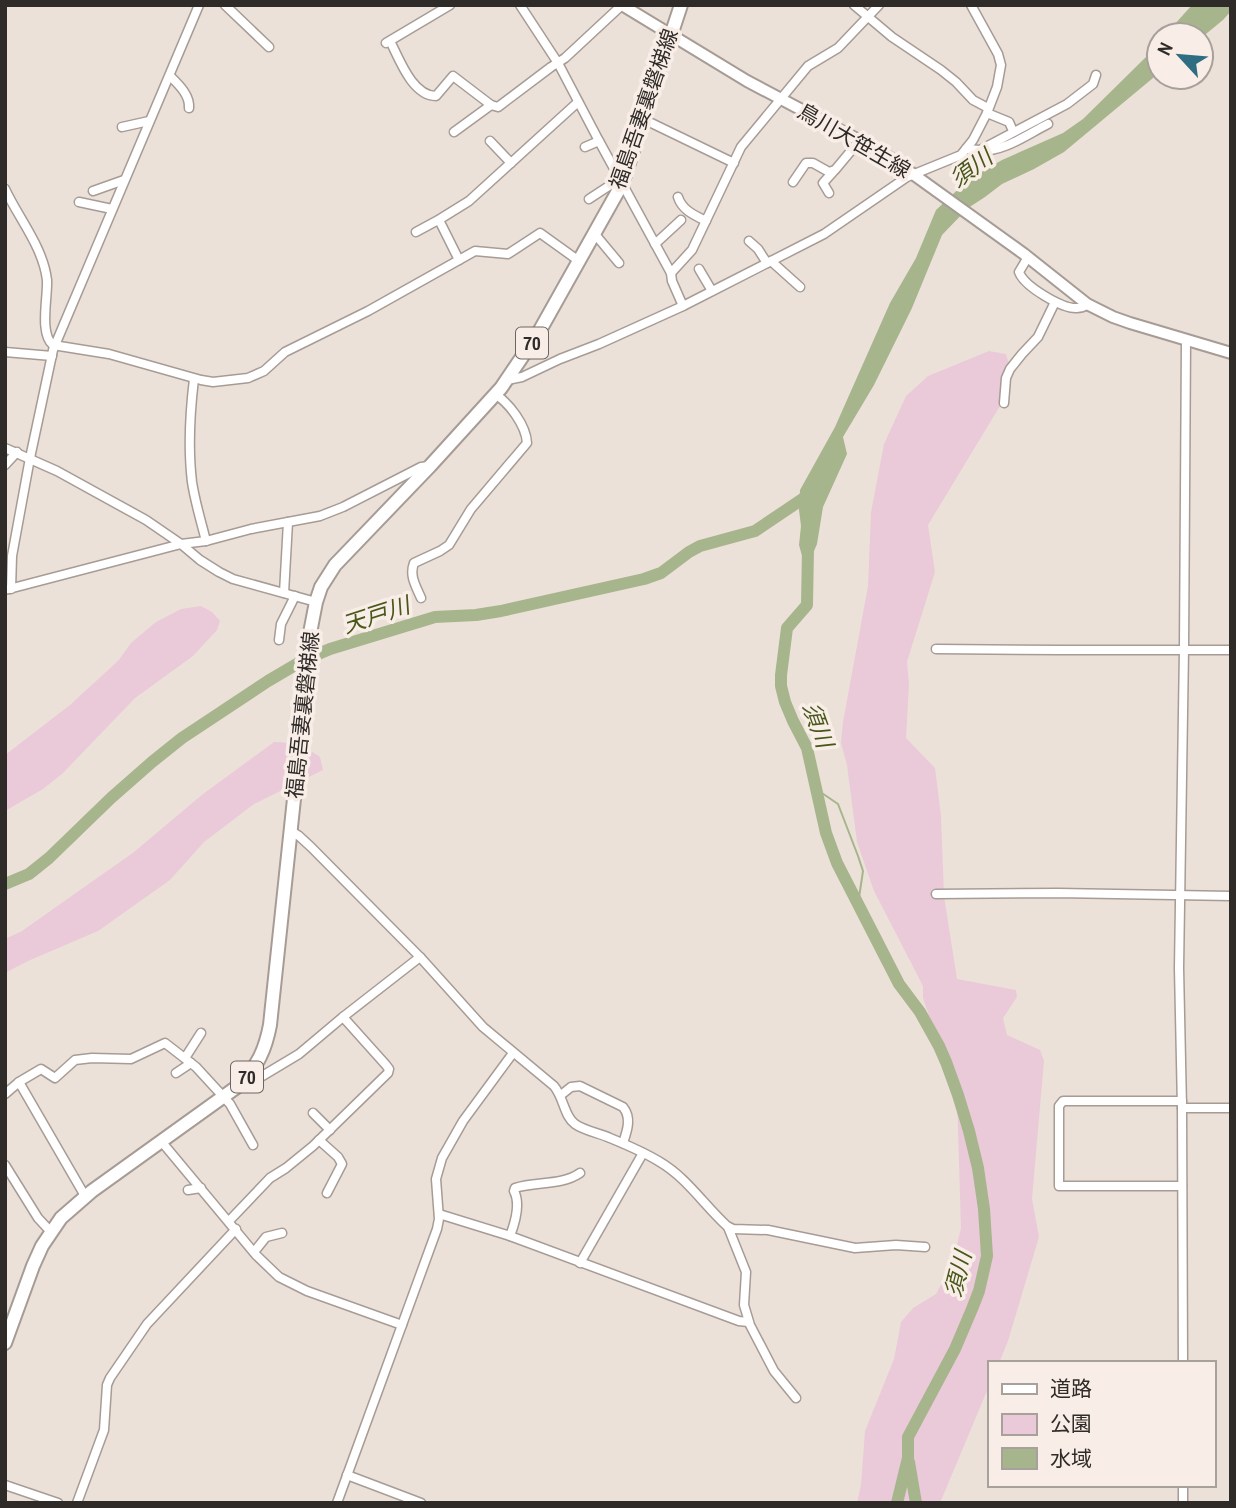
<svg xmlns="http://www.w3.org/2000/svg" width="1236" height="1508" viewBox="0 0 1236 1508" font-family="'Archivo Narrow','Noto Sans JP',sans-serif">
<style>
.green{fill:#eacad9}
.water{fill:#a7b58c}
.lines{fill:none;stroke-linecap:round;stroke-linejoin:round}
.stream{stroke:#a7b58c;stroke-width:2}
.river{stroke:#a7b58c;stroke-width:12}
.street-casing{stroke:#a69c95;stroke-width:11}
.secondary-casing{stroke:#a69c95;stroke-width:14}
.primary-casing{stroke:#a69c95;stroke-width:16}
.street{stroke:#fff;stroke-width:8}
.secondary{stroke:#fff;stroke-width:10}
.primary{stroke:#fff;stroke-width:12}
.labels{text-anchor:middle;stroke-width:7;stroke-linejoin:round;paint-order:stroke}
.shield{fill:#f9eee7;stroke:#6c6661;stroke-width:2}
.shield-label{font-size:19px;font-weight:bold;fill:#2f2b28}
.street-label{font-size:21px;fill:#2f2b28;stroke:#f9eee7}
.water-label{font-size:23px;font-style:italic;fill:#47581a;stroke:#f9eee7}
</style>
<rect width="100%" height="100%" fill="#ece1d9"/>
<g class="green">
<path d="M 989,351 L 1006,354 L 1010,367 L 1003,401 L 928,525 L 935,572 L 907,662 L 909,684 L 906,738 L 935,768 L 941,816 L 944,896 L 957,979 L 1016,990 L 1017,997 L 1003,1018 L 1007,1035 L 1040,1050 L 1044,1061 L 1032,1199 L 1039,1237 L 1008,1341 L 999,1363 L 989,1363 L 989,1386 L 940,1503 L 857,1503 L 861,1485 L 865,1431 L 894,1359 L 901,1322 L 913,1308 L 936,1294 L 952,1265 L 961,1228 L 957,1097 L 923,998 L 923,986 L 874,891 L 857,842 L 847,765 L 841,743 L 843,722 L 868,586 L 871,512 L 884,444 L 906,396 L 928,376 Z"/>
<path d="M 201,606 L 212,612 L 220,621 L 217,630 L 193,656 L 135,698 L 63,773 L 43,789 L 5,811 L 5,755 L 70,705 L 119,660 L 131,643 L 156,622 L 181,609 Z"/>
<path d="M 274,742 C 292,742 306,747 320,757 L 323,770 L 254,804 L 204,842 L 170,880 L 98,931 L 28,961 L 5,973 L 5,939 L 22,931 L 134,852 L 203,794 Z"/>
</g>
<g class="water">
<path d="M 1192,5 L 1231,5 L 1231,11 L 1223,20 L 1201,38 L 1201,35 L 1165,35 Z"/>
<path d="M 1159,42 L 1159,73 L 1064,152 L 1034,169 L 1002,184 L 985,197 L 968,208 L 942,235 L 912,308 L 874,385 L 843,437 L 847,454 L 823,507 L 817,544 L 806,570 L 799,545 L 801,526 L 799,510 L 800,490 L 835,427 L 890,303 L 916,258 L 936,210 L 968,180 L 1002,160 L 1063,133 L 1083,119 L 1146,57 Z"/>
</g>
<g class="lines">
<path class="stream" d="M 816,789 L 838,804 L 858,856 L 863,871 L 858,904"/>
<g class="river">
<path d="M 808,548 L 807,605 L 787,628 L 781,675 L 781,686 L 785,702 L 793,721 L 807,748 L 826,833 L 837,863 L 899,984 L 920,1012 L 939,1046 L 946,1062 L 958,1095 L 969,1131 L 978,1168 L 984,1209 L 987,1256 L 979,1291 L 972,1309 L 955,1349 L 908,1437 L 908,1458 L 897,1503"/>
<path d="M 5,884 L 29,874 L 49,858 L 111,798 L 152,762 L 182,738 L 268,681 L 302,661 L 330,649 L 435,617 L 476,615 L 501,611 L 644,579 L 661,573 L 689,552 L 700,546 L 755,531 L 810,494"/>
<path d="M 909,1462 L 916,1503"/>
</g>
<defs>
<g id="street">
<path d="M 225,5 L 269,47"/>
<path d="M 520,5 L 558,63 L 599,141 L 585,147"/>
<path d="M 854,5 L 892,37 L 941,70 L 956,82 L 973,100 L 988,108"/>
<path d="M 390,41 C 399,58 412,96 436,96 L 453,76 L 491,105 L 498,107 L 551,67 L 565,58 L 622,5"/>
<path d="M 386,43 L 450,5"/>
<path d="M 170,76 C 179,85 190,95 189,108"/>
<path d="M 987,113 L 1009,122 L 1013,131"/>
<path d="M 643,119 L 734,163"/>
<path d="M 122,127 L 149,121"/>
<path d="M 454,132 L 491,105"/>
<path d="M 490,141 L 511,163"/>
<path d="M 599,141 L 671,273 L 672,281 L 683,306"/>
<path d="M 966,149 L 980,150 L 1067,104 L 1093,84 L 1096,75"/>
<path d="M 978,151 C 1004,152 1026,135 1048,124"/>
<path d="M 793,182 L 806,163 L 813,163 L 829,172 L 835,170 L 860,140"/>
<path d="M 5,189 C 19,219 43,247 47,280 C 48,297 39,334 53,345 L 109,354 L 201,380 L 213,382 L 248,378 L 264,371 L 285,352 L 368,311 L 475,251 L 508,254 L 540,233 L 579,261"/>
<path d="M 93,191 L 124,180"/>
<path d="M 829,193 L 823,183 L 833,172"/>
<path d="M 678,197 C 682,210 694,215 706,221"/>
<path d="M 589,199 L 618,180"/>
<path d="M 79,202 L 112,209"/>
<path d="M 439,220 L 459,260"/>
<path d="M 416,232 L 440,219 L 469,201 L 578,102"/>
<path d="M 594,233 L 619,263"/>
<path d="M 749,241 L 758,249 L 767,263"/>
<path d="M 655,244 L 681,220"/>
<path d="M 1028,257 L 1019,272 C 1024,286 1062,309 1077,308 C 1083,308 1083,307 1088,304"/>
<path d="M 771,261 L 800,287"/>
<path d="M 699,269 L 712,291"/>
<path d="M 671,273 L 692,250 L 741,147 L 808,66 L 838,48 L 879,5"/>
<path d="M 5,352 L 52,356"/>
<path d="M 194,379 C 190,412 188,449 192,482 C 195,502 201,521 206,541"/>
<path d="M 507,380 L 522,377 L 560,359 L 599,344 L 683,306 L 824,234 L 907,177 L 961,155 L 973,140 L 987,113 L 997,87 L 1001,65 L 998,54 L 971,5"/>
<path d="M 1004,403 L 1006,378 L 1010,369 L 1022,354 L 1038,337 L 1055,302"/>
<path d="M 5,448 L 57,471 L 146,520 L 181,544 L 200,560 L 219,572 L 233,579 L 316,602"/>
<path d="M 5,465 L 17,452"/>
<path d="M 11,589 L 12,556 L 30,458 L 53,350 L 199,5"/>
<path d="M 5,590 L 181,544 L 206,541 L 251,529 L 320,516 L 343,507 L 421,467 L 430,466"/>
<path d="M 284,593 L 288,522"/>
<path d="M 421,598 C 416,586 409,576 414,563 L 440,551 L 449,545 L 471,509 L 527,443 C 526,425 509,403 495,394"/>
<path d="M 279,640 L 281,624 L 295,596"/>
<path d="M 936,649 L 1060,650 L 1231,650"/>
<path d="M 291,831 L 299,836 L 311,847 L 420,957 L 483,1027 L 554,1086 C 564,1098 564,1116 575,1124 C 585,1131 599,1133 610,1138 C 627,1145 644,1152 660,1162 C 687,1178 704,1205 727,1226 L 733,1229 L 768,1230 L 855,1248 L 896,1245 L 925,1247"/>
<path d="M 936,894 L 1058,893 L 1231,896"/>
<path d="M 185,1058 L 201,1033"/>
<path d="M 176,1073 L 191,1063"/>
<path d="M 245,1079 L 249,1082 L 254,1081 L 299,1054 L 343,1017 L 420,957"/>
<path d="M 19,1082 L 85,1196"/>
<path d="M 5,1094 L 19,1082 L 41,1069 L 55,1078 L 75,1060 L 92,1058 L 131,1059 L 165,1043 L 196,1067 L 230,1104 L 253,1145"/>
<path d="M 561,1095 L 571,1087 L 580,1086 L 623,1107 C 632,1118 627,1131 623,1143"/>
<path d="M 1182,1101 L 1063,1101 L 1059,1106 L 1059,1186 L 1182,1186"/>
<path d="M 1182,1108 L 1231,1108"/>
<path d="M 313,1113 L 330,1130"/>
<path d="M 319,1140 L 338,1157 L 342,1164 L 327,1193"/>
<path d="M 161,1141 L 256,1255 L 279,1277 L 307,1291 L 402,1325"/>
<path d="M 5,1165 L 38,1218 L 51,1232"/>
<path d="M 188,1190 L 201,1188"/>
<path d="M 439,1214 L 510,1236 L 739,1321 L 748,1322"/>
<path d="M 229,1221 L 270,1178 L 286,1168 L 313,1146 L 388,1073 L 389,1069 L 386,1065 L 343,1017"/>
<path d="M 728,1227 L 746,1272 L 744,1305 L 750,1325 L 774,1371 L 796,1398"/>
<path d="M 510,1236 C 515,1223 521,1204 514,1191 L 515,1188 C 536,1181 561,1186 580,1173"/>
<path d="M 254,1252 L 266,1237 L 282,1233"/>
<path d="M 580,1263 L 643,1153"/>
<path d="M 1183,1363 L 1182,1108 L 1179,968 L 1184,649 L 1186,340"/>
<path d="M 347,1475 L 421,1503"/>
<path d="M 5,1485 L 58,1503"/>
<path d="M 1183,1485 L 1183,1503"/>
<path d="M 77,1503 L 104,1430 L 107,1385 L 110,1378 L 147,1324 L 236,1229"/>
<path d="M 337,1503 L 437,1229 L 439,1219 L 436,1179 L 442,1158 L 463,1121 L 513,1053"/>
</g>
<path id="secondary" d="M 622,5 L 747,81 L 866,144 L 892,159 L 1024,254 L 1087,304 L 1113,317 L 1130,323 L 1231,353"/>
<path id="primary" d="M 5,1343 L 33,1266 L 42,1246 L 61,1218 L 92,1191 L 241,1084 C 258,1064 265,1051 270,1025 L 303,714 L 310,633 L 316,602 L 321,587 L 335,565 L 430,466 L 501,388 L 539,332 L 622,184 L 681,5"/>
</defs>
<use href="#street" class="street-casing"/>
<use href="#secondary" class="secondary-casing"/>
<use href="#primary" class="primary-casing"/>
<use href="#street" class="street"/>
<use href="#secondary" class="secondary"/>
<use href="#primary" class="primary"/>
</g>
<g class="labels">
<g class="shield">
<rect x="516" y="327.5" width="32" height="31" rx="5"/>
<rect x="231" y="1061.5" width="32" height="31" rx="5"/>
</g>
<g class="shield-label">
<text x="532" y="350">70</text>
<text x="247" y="1084">70</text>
</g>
<g class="street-label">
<text transform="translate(644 109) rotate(-71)" y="7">福島吾妻裏磐梯線</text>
<text transform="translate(854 141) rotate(30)" y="7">鳥川大笹生線</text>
<text transform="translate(303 715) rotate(-84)" y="7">福島吾妻裏磐梯線</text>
</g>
<g class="water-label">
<text transform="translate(971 168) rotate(-37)" y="8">須川</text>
<text transform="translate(376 615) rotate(-18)" y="8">天戸川</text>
<text transform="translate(818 725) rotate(70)" y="8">須川</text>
<text transform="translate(958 1274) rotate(-76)" y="8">須川</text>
</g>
</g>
<rect width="1236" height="1508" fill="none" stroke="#2f2b28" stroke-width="14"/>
<rect x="988" y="1361" width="228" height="126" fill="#f9eee7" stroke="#a8a09b" stroke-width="2"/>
<rect x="1002" y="1384" width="35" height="10" fill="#ffffff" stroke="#a8a09b" stroke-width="2"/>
<text x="1050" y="1396" font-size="21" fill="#2f2b28">道路</text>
<rect x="1002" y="1414" width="35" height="21" fill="#eacad9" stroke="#a8a09b" stroke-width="2"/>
<text x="1050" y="1431" font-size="21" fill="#2f2b28">公園</text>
<rect x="1002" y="1448" width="35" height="21" fill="#a7b58c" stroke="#a8a09b" stroke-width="2"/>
<text x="1050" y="1466" font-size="21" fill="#2f2b28">水域</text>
<g transform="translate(1180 56) rotate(296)"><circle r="33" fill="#f9eee7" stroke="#a8a09b" stroke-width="2"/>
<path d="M0-5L12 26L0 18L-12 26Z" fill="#2f6d83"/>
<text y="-10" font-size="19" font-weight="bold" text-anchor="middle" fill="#2f2b28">N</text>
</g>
</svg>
